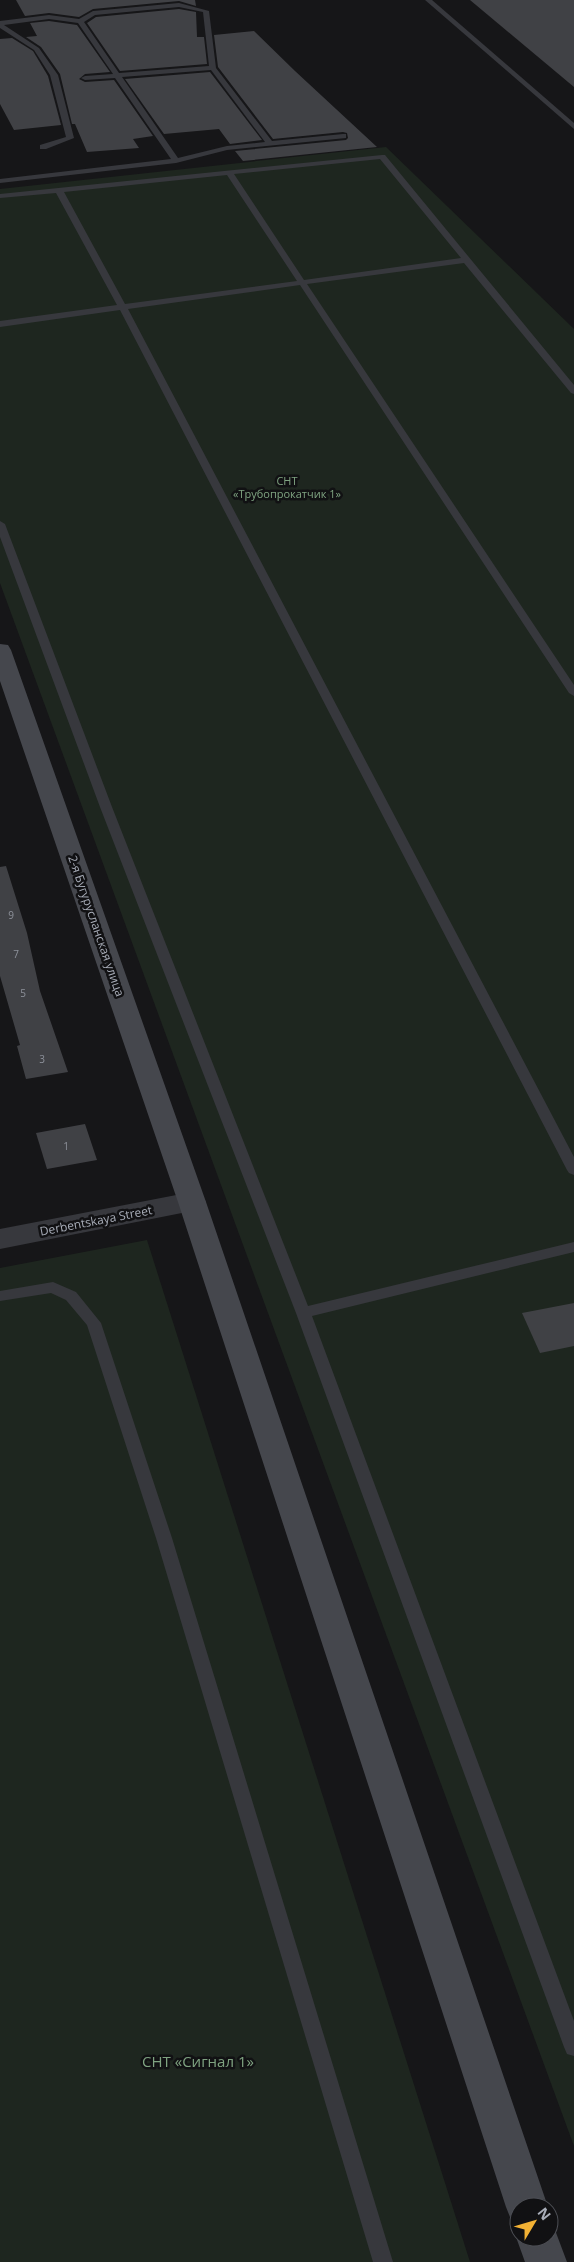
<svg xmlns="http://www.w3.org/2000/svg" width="574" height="2262" viewBox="0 0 574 2262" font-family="'Open Sans',sans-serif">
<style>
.green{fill:#1e261f}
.building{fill:#404145}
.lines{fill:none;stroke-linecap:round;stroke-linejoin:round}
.lane{fill:#37383d;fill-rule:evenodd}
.street{fill:#37383d;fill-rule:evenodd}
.secondary{fill:#45474d;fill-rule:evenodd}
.labels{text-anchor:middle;stroke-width:5;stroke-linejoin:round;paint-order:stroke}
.number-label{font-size:10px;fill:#8e929b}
.far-park-label{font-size:11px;fill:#7fa381;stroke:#111113}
.street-label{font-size:12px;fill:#a8adb8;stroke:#111113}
.near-park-label{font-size:15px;fill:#7fa381;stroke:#111113}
</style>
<rect width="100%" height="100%" fill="#161618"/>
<g class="green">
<path d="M 386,147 L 574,329 L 574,2146 L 0,583 L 0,189 Z"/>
<path d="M 147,1240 L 470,2262 L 0,2262 L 0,1268 Z"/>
</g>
<g class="building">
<path d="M 16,0 L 195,0 L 196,6 L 179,1 L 93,9 L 79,17 L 49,13 L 25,16 Z"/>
<path d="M 470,0 L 574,0 L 574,87 Z"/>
<path d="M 179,9 L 196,12 L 197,37 L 204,37 L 207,64 L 120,71 L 87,23 L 96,17 Z"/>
<path d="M 49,21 L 77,25 L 110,72 L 85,74 L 79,79 L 85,82 L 114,80 L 153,136 L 133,139 L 139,148 L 87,152 L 75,124 L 72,124 L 60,74 L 41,47 L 26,37 L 37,36 L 30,23 Z"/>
<path d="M 254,31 L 295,71 L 377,147 L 243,161 L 235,151 L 346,140 L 348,138 L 347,133 L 343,132 L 273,139 L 218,67 L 214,35 Z"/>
<path d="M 12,38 L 33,51 L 48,76 L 61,125 L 14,130 L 0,104 L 0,39 Z"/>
<path d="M 210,72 L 262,140 L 230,144 L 219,129 L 164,134 L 125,79 Z"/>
<path d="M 6,866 L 27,933 L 40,991 L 68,1072 L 26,1079 L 17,1046 L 20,1045 L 0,976 L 0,867 Z"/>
<path d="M 85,1124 L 97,1160 L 47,1169 L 36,1133 Z"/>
<path d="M 574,1303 L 574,1346 L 540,1353 L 522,1313 Z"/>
</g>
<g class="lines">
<g class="lane">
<path d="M 425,0 L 432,0 L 574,123 L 574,129 Z"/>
<path d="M 179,3 L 209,11 L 216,68 L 272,141 L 343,134 L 346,134 L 346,138 L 227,150 L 176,163 L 0,183 L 0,179 L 171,159 L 115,78 L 85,80 L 81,78 L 85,76 L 113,74 L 78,23 L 49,19 L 4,25 L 39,48 L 58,75 L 74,138 L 46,149 L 40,149 L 40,145 L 66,137 L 50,75 L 34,50 L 0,28 L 0,21 L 49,15 L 79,19 L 93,11 ZM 179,7 L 203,12 L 209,66 L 119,73 L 84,22 L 95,15 ZM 211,70 L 265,142 L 227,146 L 178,158 L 122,77 Z"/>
<path d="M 382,155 L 385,155 L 574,385 L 574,394 L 571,393 L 464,263 L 307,284 L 574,685 L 574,696 L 569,693 L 300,285 L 128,309 L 574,1157 L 574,1175 L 569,1173 L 567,1170 L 120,310 L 0,327 L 0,321 L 117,305 L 56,193 L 0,198 L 0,194 ZM 380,159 L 461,258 L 304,280 L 234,174 ZM 227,175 L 297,281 L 125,304 L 64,192 Z"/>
<path d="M 0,521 L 5,524 L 112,807 L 308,1306 L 574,1242 L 574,1252 L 312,1316 L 574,2021 L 574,2056 L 567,2054 L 564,2047 L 296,1313 L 100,807 L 0,537 Z"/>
<path d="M 53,1282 L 76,1292 L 101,1323 L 172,1538 L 393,2262 L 373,2262 L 156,1538 L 87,1325 L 66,1300 L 51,1293 L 0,1301 L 0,1291 Z"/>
</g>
<path class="street" d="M 192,1192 L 202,1195 L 206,1202 L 202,1209 L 0,1249 L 0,1229 Z"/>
<g class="secondary">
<path d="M 0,644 L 8,645 L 11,650 L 206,1202 L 548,2207 L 519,2207 L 519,2224 L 512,2222 L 506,2207 L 178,1202 L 0,681 Z"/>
<path d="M 549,2221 L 552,2222 L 567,2262 L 525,2262 L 516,2237 L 519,2230 L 519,2237 L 549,2237 Z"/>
</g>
</g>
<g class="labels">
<g class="number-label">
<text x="11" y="919">9</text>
<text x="16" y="958">7</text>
<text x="23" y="997">5</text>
<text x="42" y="1063">3</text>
<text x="66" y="1150">1</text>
</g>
<g class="far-park-label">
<text x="287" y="485">СНТ<tspan x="287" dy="13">«Трубопрокатчик 1»</tspan></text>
</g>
<g class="street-label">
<text transform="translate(96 926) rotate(71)" y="4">2-я Бугурусланская улица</text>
<text transform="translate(96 1221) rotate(-11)" y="4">Derbentskaya Street</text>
</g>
<g class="near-park-label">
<text x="198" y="2067">СНТ «Сигнал 1»</text>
</g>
</g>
<g transform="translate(534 2222) rotate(52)"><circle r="24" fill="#111113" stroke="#4d4f55"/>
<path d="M0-4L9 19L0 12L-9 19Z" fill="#f2b134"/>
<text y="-8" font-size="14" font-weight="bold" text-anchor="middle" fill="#a8adb8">N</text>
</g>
</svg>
